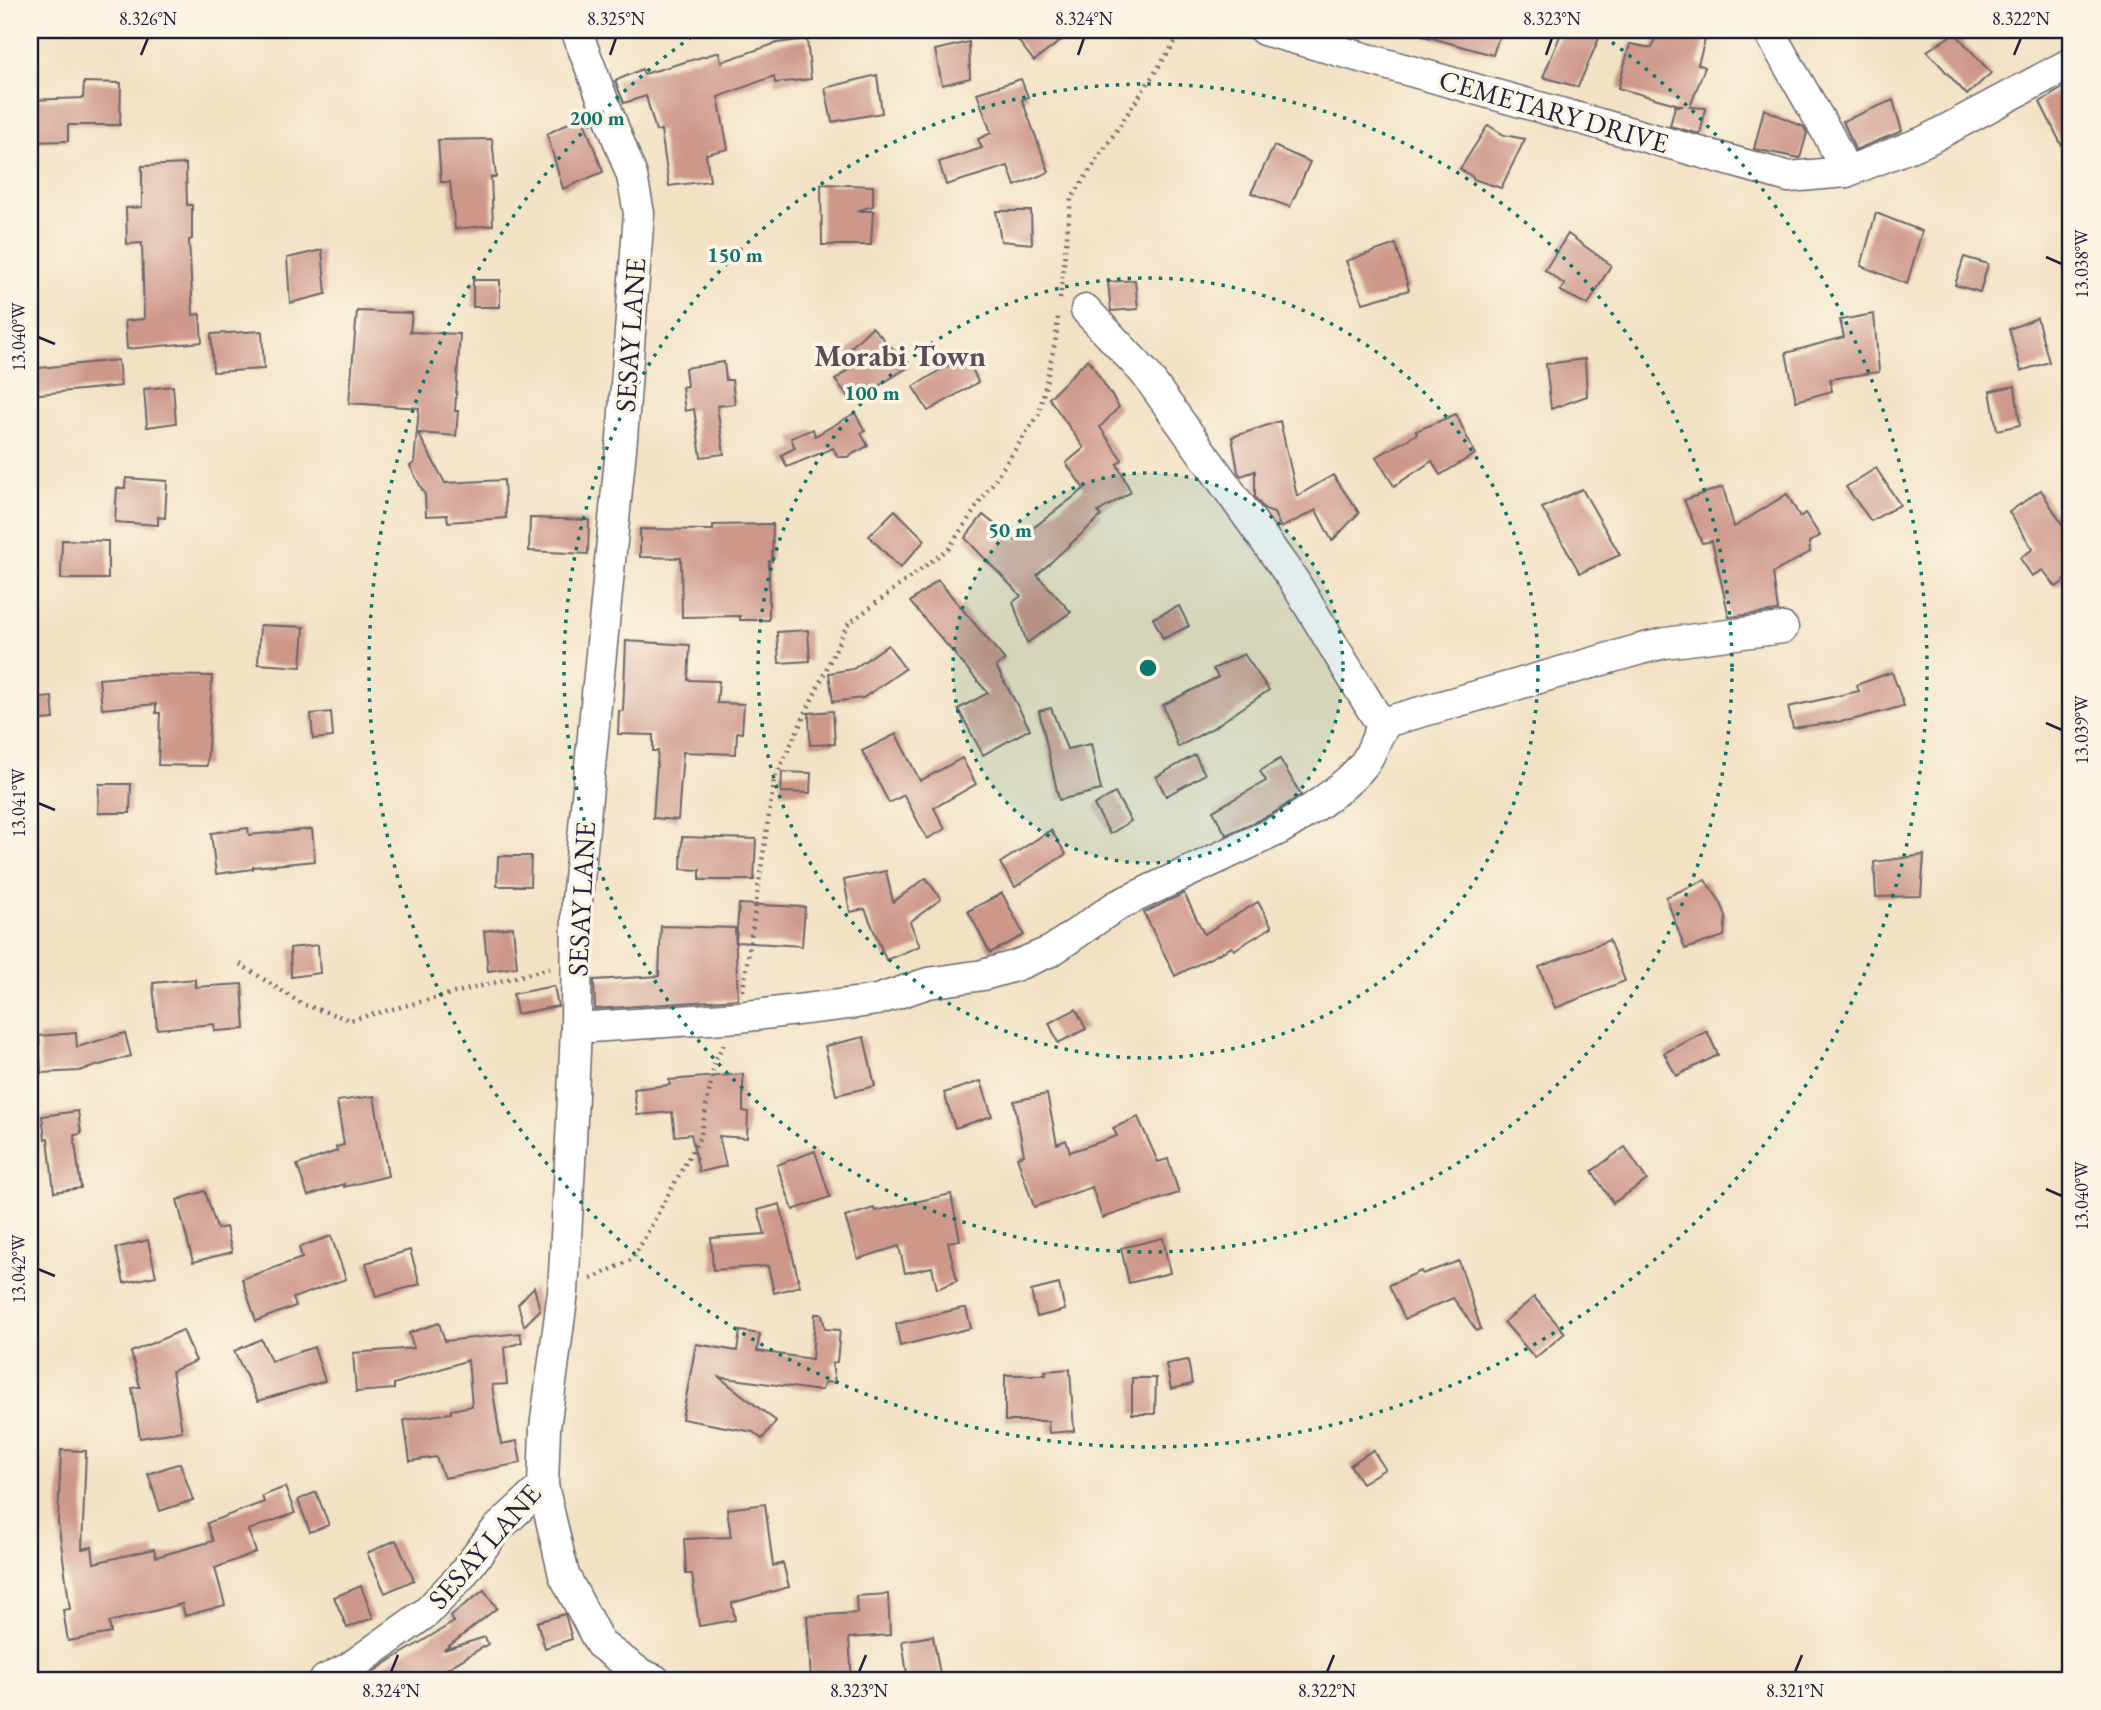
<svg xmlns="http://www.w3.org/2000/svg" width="2101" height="1710" viewBox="0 0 2101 1710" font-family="'EB Garamond',serif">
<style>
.building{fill:#cd978a}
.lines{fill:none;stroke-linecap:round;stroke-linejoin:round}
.street-casing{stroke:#6b656b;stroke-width:33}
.path{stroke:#6b656b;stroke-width:4.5;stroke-dasharray:2 5;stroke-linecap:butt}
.street{stroke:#fff;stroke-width:30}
.ticks{fill:none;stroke:#22223b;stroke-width:2.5}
.ring{fill:none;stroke:#0f766e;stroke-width:3.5;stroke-dasharray:3.5 7}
.labels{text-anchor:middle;stroke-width:7;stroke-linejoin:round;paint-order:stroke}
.street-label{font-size:28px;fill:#22223b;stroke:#fcf5e5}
.neighbourhood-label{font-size:30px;font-weight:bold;fill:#5e4b57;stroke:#fcf5e5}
.centre{fill:#0f766e;stroke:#fcf5e5;stroke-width:3.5}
.ring-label{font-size:21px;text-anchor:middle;font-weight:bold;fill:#0f766e;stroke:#fcf5e5;stroke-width:7;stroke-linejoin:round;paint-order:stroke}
.neatline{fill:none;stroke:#22223b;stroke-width:2.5}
.ticks-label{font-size:18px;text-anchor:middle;fill:#22223b}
</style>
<rect width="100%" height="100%" fill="#fcf5e5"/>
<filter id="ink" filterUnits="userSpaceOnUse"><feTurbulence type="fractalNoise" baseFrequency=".0143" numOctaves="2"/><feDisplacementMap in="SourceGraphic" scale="14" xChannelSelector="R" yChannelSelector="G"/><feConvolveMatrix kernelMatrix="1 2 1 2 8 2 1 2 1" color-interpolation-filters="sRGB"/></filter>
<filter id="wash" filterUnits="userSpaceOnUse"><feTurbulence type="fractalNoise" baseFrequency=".00686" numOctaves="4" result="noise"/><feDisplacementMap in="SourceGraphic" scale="28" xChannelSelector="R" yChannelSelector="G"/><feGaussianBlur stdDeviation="1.57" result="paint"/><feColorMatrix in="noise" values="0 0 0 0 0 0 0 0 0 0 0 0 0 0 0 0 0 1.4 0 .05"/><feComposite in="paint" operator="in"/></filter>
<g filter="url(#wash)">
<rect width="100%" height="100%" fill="#f2e2c4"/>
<g id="blocks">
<g class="building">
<path d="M 1010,30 L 1075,30 L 1034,61 Z"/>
<path d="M 1425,30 L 1501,30 L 1493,55 L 1424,36 Z"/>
<path d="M 1657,30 L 1708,30 L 1698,64 L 1705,67 L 1690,107 L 1706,108 L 1700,134 L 1670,126 L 1675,106 L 1683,106 L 1618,88 L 1630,44 L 1652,48 Z"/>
<path d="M 1562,31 L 1600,36 L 1578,87 L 1543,77 Z"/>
<path d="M 1955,33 L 1991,73 L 1967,95 L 1927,51 Z"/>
<path d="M 807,39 L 811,79 L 775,83 L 774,76 L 718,97 L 728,149 L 706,154 L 710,181 L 669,186 L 661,130 L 656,131 L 646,96 L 624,103 L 615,81 L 642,69 L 644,74 L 719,52 L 721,62 L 777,43 Z"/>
<path d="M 969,42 L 970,78 L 942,85 L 935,50 Z"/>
<path d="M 877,75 L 882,113 L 832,122 L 825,88 Z"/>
<path d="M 1021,79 L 1028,97 L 1022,100 L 1049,172 L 1015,186 L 1008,166 L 946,185 L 939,162 L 982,148 L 978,139 L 991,133 L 977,93 Z"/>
<path d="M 84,82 L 121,83 L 120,125 L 68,125 L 68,141 L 30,142 L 30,100 L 83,98 Z"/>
<path d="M 2071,83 L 2071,164 L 2040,102 Z"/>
<path d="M 1893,100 L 1902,131 L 1855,150 L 1843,121 Z"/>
<path d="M 1764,109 L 1804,127 L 1807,133 L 1800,158 L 1754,149 Z"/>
<path d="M 582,116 L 603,172 L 563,189 L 547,134 Z"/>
<path d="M 1488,125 L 1504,135 L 1525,139 L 1501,188 L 1473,179 L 1473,177 L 1460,169 Z"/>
<path d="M 492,139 L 496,177 L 491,177 L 493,225 L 455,229 L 450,182 L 441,182 L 438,140 Z"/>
<path d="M 1274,146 L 1310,162 L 1290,207 L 1251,193 Z"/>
<path d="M 186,164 L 187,205 L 192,205 L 192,239 L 189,240 L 193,315 L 200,314 L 202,342 L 127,349 L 125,321 L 144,319 L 142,243 L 127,244 L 126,208 L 142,207 L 142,166 Z"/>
<path d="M 821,184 L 873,186 L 873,206 L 857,211 L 873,211 L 871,245 L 822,245 Z"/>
<path d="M 996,211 L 1031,211 L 1032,244 L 1001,241 Z"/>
<path d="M 1876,213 L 1922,231 L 1907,284 L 1861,266 Z"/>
<path d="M 1568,234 L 1611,265 L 1588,305 L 1560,291 L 1565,285 L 1545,270 Z"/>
<path d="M 1396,244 L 1409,290 L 1363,303 L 1346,261 Z"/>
<path d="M 322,250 L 326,294 L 290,303 L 287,258 Z"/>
<path d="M 1964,257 L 1988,264 L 1980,292 L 1955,285 Z"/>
<rect x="473" y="280" width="27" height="27"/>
<path d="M 1135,280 L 1138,309 L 1111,311 L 1108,282 Z"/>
<path d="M 357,311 L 412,313 L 410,332 L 460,334 L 455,411 L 458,411 L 456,436 L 418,433 L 445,483 L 504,480 L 506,518 L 448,522 L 447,515 L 426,516 L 425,495 L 410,466 L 414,463 L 419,408 L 349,403 Z"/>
<path d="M 1874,314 L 1879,372 L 1830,379 L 1832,391 L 1796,401 L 1786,353 L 1844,337 L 1840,320 Z"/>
<path d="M 2037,318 L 2049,362 L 2021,371 L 2009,329 Z"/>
<path d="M 872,327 L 910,366 L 853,402 L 835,380 L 857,363 L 846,352 Z"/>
<path d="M 262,331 L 264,369 L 213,372 L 211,334 Z"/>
<path d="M 966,354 L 978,382 L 928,411 L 913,387 Z"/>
<path d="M 1088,359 L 1119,407 L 1100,427 L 1122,460 L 1117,464 L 1131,492 L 1098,512 L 1101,516 L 1037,575 L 1071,612 L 1027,643 L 1013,602 L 1021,596 L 965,538 L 983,515 L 1016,541 L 1084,489 L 1066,463 L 1084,448 L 1049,398 Z"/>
<path d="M 1585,359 L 1587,396 L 1551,409 L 1546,364 Z"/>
<path d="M 118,360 L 121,386 L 30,395 L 30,369 Z"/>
<path d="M 724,362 L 726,380 L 732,380 L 735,404 L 717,406 L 724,454 L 701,457 L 694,409 L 685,411 L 682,387 L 687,386 L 685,368 Z"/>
<path d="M 173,386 L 176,423 L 147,427 L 144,389 Z"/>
<path d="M 2015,386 L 2020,425 L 1997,430 L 1990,391 Z"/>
<path d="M 855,413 L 865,431 L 861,433 L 868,446 L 847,457 L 838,457 L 833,448 L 787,467 L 781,455 L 795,448 L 791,438 L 813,429 L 815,436 Z"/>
<path d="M 1456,414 L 1475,454 L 1440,475 L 1432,461 L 1394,486 L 1376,457 L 1417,434 L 1416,431 Z"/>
<path d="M 1280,421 L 1297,496 L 1333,475 L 1359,513 L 1332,541 L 1316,510 L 1281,528 L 1274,513 L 1265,510 L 1255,497 L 1255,471 L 1241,476 L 1238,472 L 1232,437 Z"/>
<path d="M 1876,468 L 1900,505 L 1871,521 L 1846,487 Z"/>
<path d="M 126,478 L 167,481 L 165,518 L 158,517 L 158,525 L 115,522 L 117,488 L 125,488 Z"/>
<path d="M 1723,487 L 1734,527 L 1787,494 L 1800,517 L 1805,513 L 1820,536 L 1809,542 L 1810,552 L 1773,573 L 1778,611 L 1729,617 L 1712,541 L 1702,543 L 1684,500 Z"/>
<path d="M 1582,489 L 1620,555 L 1580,573 L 1542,508 Z"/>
<path d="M 2041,490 L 2065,529 L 2071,525 L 2071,576 L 2056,587 L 2043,570 L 2032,576 L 2020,558 L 2033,549 L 2009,512 Z"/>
<path d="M 895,510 L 925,540 L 900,568 L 869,536 Z"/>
<path d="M 530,518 L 589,520 L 588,554 L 529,551 Z"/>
<path d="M 773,524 L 772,561 L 769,561 L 769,620 L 740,620 L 740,616 L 682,617 L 681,558 L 640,557 L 640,529 L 713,530 L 713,525 Z"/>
<path d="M 62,540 L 108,541 L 108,579 L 61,579 Z"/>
<path d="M 938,580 L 1005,660 L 996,666 L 1030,729 L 983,755 L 958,709 L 988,693 L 910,602 Z"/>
<path d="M 1179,606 L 1189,626 L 1163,639 L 1153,618 Z"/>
<path d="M 260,625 L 304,627 L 301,667 L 258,664 Z"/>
<path d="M 808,630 L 810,661 L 779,663 L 777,632 Z"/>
<path d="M 626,641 L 690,645 L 688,680 L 719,681 L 717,703 L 744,704 L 742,733 L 737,732 L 736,754 L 683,752 L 678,820 L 653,818 L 658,751 L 653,751 L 653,735 L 618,734 L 619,711 L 623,711 Z"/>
<path d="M 888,645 L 905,669 L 863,698 L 833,702 L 829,673 L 853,669 Z"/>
<path d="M 1244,654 L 1269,690 L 1213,728 L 1178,747 L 1163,705 L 1218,677 L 1213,669 Z"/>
<path d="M 1892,672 L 1904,706 L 1851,720 L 1793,728 L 1788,707 L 1859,691 L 1856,685 Z"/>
<path d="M 143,675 L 212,676 L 207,766 L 158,765 L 160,713 L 156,713 L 156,704 L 102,709 L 99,679 Z"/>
<path d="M 52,697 L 54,719 L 30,721 L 30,699 Z"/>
<path d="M 1051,708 L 1067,749 L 1091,744 L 1101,790 L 1059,800 L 1039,711 Z"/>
<path d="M 833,711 L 835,744 L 810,745 L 809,713 Z"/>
<path d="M 331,712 L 333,737 L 313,739 L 311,714 Z"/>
<path d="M 896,734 L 920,781 L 962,758 L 976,784 L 934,808 L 945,829 L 927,839 L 904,795 L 889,803 L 862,751 Z"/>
<path d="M 1195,755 L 1205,774 L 1166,796 L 1156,777 Z"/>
<path d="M 1280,759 L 1301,795 L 1272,814 L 1226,835 L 1213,811 L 1266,781 L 1260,771 Z"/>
<path d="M 782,772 L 811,773 L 810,793 L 781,792 Z"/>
<path d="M 99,784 L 131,784 L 130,813 L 98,813 Z"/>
<path d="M 1115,793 L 1131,821 L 1110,834 L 1094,805 Z"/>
<path d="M 248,828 L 249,835 L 312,829 L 315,861 L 253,867 L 253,869 L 216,874 L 211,833 Z"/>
<path d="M 1051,830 L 1066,854 L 1015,887 L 1000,863 Z"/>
<path d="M 682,837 L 756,839 L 754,880 L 700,880 L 700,870 L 681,869 Z"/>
<path d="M 1924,855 L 1921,896 L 1876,897 L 1874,862 Z"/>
<path d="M 498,856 L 531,856 L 530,886 L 497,886 Z"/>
<path d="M 886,871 L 893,902 L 926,878 L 941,899 L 910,922 L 920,946 L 886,960 L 865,909 L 850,912 L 844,880 Z"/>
<path d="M 1705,880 L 1720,901 L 1726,916 L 1724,936 L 1685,949 L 1666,897 Z"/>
<path d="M 1002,893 L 1024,935 L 990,953 L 968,911 Z"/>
<path d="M 1184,893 L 1204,934 L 1258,902 L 1272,927 L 1234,950 L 1232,947 L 1175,976 L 1144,913 Z"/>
<path d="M 739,904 L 805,907 L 802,946 L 736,942 Z"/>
<path d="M 661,926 L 735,928 L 738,999 L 595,1009 L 594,980 L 659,976 Z"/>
<path d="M 513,927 L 517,967 L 488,971 L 484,931 Z"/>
<path d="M 1609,940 L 1625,981 L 1555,1008 L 1539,967 Z"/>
<path d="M 318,945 L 320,973 L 291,977 L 290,948 Z"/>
<path d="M 195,979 L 195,987 L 242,984 L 245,1029 L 215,1031 L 214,1024 L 157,1029 L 153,983 Z"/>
<path d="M 554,986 L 558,1006 L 517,1014 L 513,994 Z"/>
<path d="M 1076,1009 L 1086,1029 L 1058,1043 L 1049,1023 Z"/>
<path d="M 1707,1031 L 1718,1055 L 1676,1076 L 1664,1053 Z"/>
<path d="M 76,1033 L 77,1047 L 125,1033 L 131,1056 L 79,1071 L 41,1073 L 39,1036 Z"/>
<path d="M 864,1037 L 875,1086 L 836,1095 L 825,1046 Z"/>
<path d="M 743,1074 L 743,1111 L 748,1112 L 747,1138 L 719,1136 L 726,1166 L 699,1172 L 691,1134 L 675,1136 L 672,1112 L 637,1115 L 634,1089 L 670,1085 L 669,1080 Z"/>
<path d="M 981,1081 L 992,1116 L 955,1128 L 944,1093 Z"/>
<path d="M 1047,1094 L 1057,1144 L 1066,1140 L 1070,1152 L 1117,1136 L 1113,1128 L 1138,1117 L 1158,1162 L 1168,1159 L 1179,1193 L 1102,1218 L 1092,1187 L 1034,1207 L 1017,1157 L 1024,1155 L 1014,1101 Z"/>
<path d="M 374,1096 L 388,1176 L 344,1187 L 344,1184 L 308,1196 L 297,1165 L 337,1151 L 336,1147 L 344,1145 L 337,1101 Z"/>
<path d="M 78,1111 L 81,1134 L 74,1135 L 81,1188 L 54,1192 L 48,1138 L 45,1139 L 42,1116 Z"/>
<path d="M 1625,1147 L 1647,1180 L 1613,1203 L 1592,1171 Z"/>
<path d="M 815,1151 L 830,1197 L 793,1210 L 777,1165 Z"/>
<path d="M 205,1191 L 217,1229 L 226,1227 L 232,1252 L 193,1262 L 177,1200 Z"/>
<path d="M 951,1194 L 960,1240 L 948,1242 L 957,1281 L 937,1289 L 932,1267 L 905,1273 L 899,1246 L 858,1259 L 845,1217 L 874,1208 L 875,1211 Z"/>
<path d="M 780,1204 L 800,1286 L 774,1293 L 768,1266 L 713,1270 L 711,1238 L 765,1234 L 758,1210 Z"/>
<path d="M 331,1236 L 346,1279 L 293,1298 L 296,1306 L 256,1321 L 242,1279 L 302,1258 L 299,1247 Z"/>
<path d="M 1163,1238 L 1170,1273 L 1129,1283 L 1121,1248 Z"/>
<path d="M 148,1240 L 156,1276 L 124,1283 L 116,1248 Z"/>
<path d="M 410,1250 L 420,1284 L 376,1297 L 366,1263 Z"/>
<path d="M 1459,1261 L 1481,1329 L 1477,1331 L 1453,1298 L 1405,1319 L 1389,1285 L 1421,1271 L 1422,1274 Z"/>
<path d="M 1059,1284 L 1065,1310 L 1037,1317 L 1031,1291 Z"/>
<path d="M 534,1287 L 540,1310 L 524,1326 L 518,1304 Z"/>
<path d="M 1534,1297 L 1565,1333 L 1535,1358 L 1504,1322 Z"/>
<path d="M 962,1308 L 966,1308 L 971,1328 L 900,1346 L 896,1324 Z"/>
<path d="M 815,1314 L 822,1314 L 825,1329 L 840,1330 L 837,1362 L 832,1364 L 835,1383 L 825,1382 L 822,1390 L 813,1390 L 719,1377 L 776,1421 L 762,1439 L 753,1432 L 682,1419 L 696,1344 L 737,1351 L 740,1331 L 760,1334 L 757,1351 L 812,1359 Z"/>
<path d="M 439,1323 L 445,1341 L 520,1333 L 522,1342 L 504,1348 L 507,1384 L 492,1385 L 501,1444 L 517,1441 L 521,1463 L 444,1478 L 436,1457 L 410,1461 L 404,1420 L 451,1413 L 451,1410 L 472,1406 L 468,1360 L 394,1384 L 394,1389 L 356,1392 L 353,1353 L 414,1348 L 409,1333 Z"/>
<path d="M 183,1330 L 196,1361 L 172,1371 L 182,1431 L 140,1438 L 132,1388 L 140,1387 L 131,1352 Z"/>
<path d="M 261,1339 L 271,1361 L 314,1347 L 325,1381 L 258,1401 L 234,1351 Z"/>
<path d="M 1188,1360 L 1192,1384 L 1171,1389 L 1166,1364 Z"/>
<path d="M 1070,1369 L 1074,1431 L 1049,1433 L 1048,1421 L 1005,1421 L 1005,1375 L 1046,1375 L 1045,1371 Z"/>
<path d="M 1132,1378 L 1156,1378 L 1155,1414 L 1132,1414 Z"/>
<path d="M 61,1450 L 86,1451 L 82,1549 L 92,1547 L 94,1563 L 154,1549 L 156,1557 L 213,1541 L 207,1523 L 264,1502 L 262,1496 L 285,1487 L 295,1513 L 248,1530 L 256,1552 L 215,1568 L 225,1605 L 185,1616 L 182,1604 L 109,1622 L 111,1633 L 68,1641 L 63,1610 L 70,1609 L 58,1521 Z"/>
<path d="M 1373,1450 L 1385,1469 L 1362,1483 L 1350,1465 Z"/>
<path d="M 180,1463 L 193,1500 L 160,1511 L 148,1474 Z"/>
<path d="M 316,1492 L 329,1525 L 310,1532 L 298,1500 Z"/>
<path d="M 765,1504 L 773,1566 L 783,1563 L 789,1587 L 732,1603 L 735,1620 L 699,1626 L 692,1574 L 686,1574 L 684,1539 L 731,1537 L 727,1509 Z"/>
<path d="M 396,1540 L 414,1580 L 385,1593 L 367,1553 Z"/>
<path d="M 361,1586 L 373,1618 L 347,1628 L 334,1597 Z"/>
<path d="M 484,1590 L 497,1608 L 444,1650 L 485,1637 L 488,1644 L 428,1680 L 362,1680 L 391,1660 L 454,1622 L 450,1616 Z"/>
<path d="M 888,1594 L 890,1635 L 849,1638 L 852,1680 L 811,1680 L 807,1616 L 857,1613 L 856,1596 Z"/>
<path d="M 565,1614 L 572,1639 L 545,1648 L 537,1622 Z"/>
<path d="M 933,1636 L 941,1680 L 908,1680 L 902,1641 Z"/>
</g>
</g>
</g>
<g filter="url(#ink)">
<use href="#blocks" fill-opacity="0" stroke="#6b656b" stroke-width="2"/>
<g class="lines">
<defs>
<g id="street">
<path d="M 1264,30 L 1789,177 L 1846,172 L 1925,141 L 2071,63"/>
<path d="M 1768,30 L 1829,136 L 1846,172"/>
<path d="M 1086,310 L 1145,373 L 1294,581 L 1382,726"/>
<path d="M 576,1028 L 739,1017 L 856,1003 L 877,1000 L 928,983 L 983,975 L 1015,966 L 1051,951 L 1116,906 L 1280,829 C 1305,814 1346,787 1364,764 C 1374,751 1376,731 1389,721 L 1641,649 L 1665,643 L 1783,628"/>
<path d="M 543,1486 L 564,1575 L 600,1644 L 641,1674 L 655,1680"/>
<path d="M 325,1680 L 349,1668 L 427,1612 L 461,1576 L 496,1530 L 543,1486 L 545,1428 L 563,1292 L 570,1163 L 576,1028 L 577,900 L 622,438 L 639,213 L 632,176 L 576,30"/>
</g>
</defs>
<use href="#street" class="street-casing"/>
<g class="path">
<path d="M 1060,299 L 1071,199 L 1183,30"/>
<path d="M 240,964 L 302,1004 L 350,1020 L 551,968"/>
<path d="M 743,991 L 774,780 L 847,625 L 949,548 L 1039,414 L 1056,338 L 1058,315"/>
<path d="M 591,1279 L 633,1259 L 701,1135 L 715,1060 L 724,1044"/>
</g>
<use href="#street" class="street"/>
</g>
</g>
<path class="ticks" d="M 141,55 L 148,38M 610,55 L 616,38M 1078,55 L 1084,38M 1546,55 L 1552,38M 2014,55 L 2021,38M 2046,257 L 2062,264M 38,337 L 55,344M 2046,723 L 2062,730M 38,803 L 55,810M 2046,1189 L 2062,1196M 38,1269 L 55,1276M 391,1672 L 398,1655M 859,1672 L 866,1655M 1327,1672 L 1334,1655M 1795,1672 L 1802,1655"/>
<circle cx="1148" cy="668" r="195" fill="#0f766e" fill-opacity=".12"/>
<g class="ring">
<circle cx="1148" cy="668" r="195"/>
<circle cx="1148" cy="668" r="390"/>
<circle cx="1148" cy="668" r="584"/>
<path d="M1595 30A779 779 0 1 1 701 30"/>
</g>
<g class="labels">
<g class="street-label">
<text transform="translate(1554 111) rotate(16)" y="10">CEMETARY DRIVE</text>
<text transform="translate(630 335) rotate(-86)" y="10">SESAY LANE</text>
<text transform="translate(581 899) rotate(-87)" y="10">SESAY LANE</text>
<text transform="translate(484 1546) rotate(-49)" y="10">SESAY LANE</text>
</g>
<g class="neighbourhood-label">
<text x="900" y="366">Morabi Town</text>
</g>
</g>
<circle cx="1148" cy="668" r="10" class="centre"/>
<g class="ring-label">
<text x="597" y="125">200 m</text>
<text x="735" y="262">150 m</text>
<text x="872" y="400">100 m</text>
<text x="1010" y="537">50 m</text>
</g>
<rect width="2101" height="1710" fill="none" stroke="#fcf5e5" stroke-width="77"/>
<rect x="38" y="38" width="2024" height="1634" class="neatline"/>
<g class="ticks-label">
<text x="148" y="25">8.326°N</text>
<text x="616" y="25">8.325°N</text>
<text x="1084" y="25">8.324°N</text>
<text x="1552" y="25">8.323°N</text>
<text x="2021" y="25">8.322°N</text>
<text transform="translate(2082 264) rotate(-90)" y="6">13.038°W</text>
<text transform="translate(19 337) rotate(-90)" y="6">13.040°W</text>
<text transform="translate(2082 730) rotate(-90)" y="6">13.039°W</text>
<text transform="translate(19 803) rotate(-90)" y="6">13.041°W</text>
<text transform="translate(2082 1196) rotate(-90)" y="6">13.040°W</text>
<text transform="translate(19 1269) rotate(-90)" y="6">13.042°W</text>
<text x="391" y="1697">8.324°N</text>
<text x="859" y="1697">8.323°N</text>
<text x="1327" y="1697">8.322°N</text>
<text x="1795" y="1697">8.321°N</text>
</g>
</svg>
